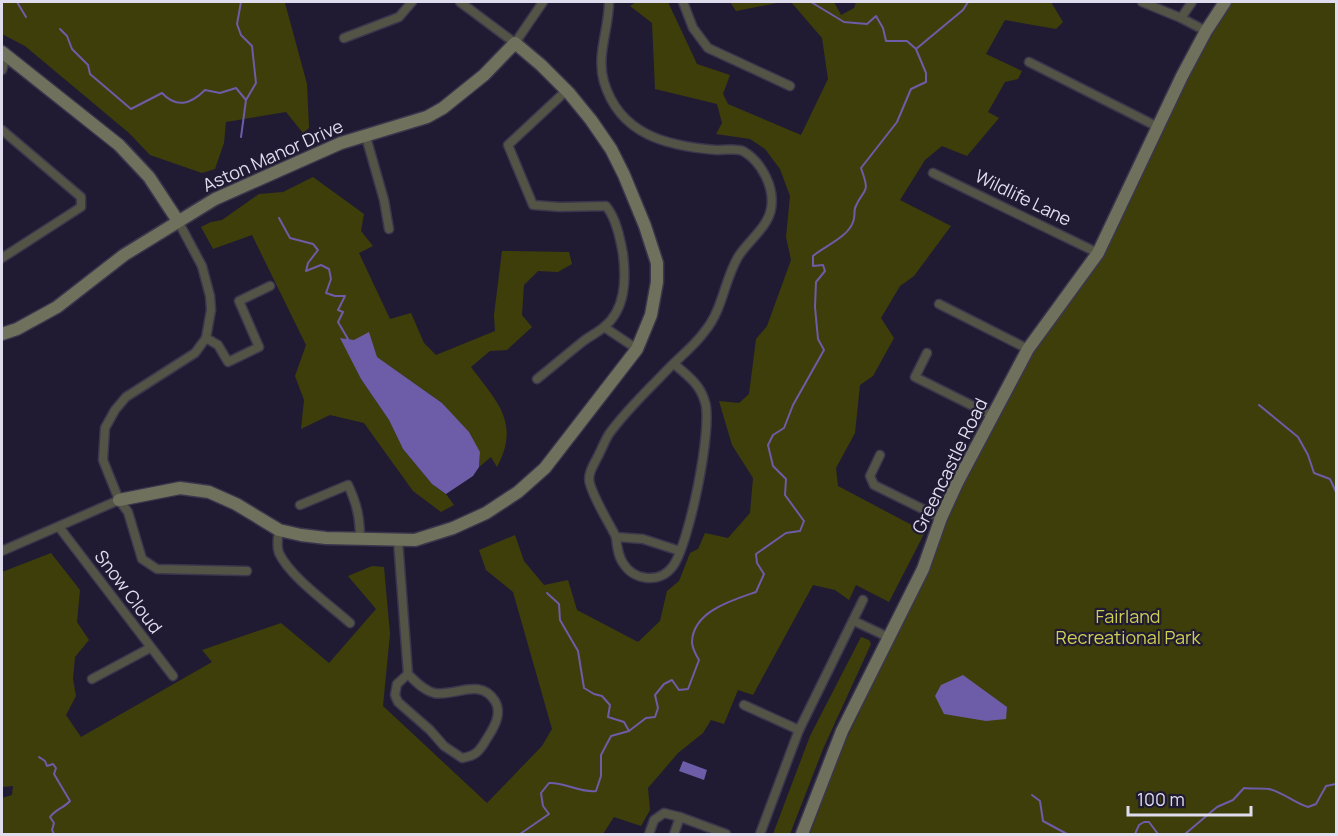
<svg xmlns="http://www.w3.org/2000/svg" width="1338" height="836" viewBox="0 0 1338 836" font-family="Manrope,sans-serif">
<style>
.green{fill:#3e3e0a}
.water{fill:#6d5ca7}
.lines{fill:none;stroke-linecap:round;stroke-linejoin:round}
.stream{stroke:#6d5ca7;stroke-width:2}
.street-casing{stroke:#3b364d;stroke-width:11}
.secondary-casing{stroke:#3b364d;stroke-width:15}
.street{stroke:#535346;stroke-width:8}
.secondary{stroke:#70715c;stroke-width:12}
.labels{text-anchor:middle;stroke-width:4.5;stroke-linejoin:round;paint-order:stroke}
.street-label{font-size:18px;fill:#dfdded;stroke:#201b33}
.park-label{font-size:18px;fill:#cecf53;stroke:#201b33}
</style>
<rect width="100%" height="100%" fill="#201b33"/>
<g class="green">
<path d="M 2,2 L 289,2 L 285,3 L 307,84 L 309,128 L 303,133 L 286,112 L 226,122 L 224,143 L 215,169 L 202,173 L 150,155 L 129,133 L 25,46 L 2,34 Z"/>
<path d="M 636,2 L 668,2 L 697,64 L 730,75 L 723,94 L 728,104 L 801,135 L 828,79 L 822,38 L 791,2 L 834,2 L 841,15 L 854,8 L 856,2 L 1051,2 L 1063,22 L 1056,29 L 1005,20 L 986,54 L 1022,71 L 1018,79 L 1005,82 L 988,112 L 999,118 L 967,156 L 942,146 L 925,160 L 900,200 L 951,226 L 914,276 L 900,286 L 881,318 L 894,338 L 873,376 L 860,385 L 855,433 L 836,468 L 838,486 L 925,532 L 889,602 L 856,585 L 849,600 L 835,590 L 813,585 L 753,695 L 738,690 L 724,724 L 711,720 L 703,733 L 678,753 L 648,788 L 650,810 L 641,826 L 614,817 L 603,834 L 2,834 L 2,798 L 12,795 L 13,786 L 2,787 L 2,572 L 51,553 L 80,590 L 77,622 L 89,640 L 75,657 L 73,679 L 76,696 L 66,715 L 81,737 L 212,662 L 202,650 L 281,623 L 329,663 L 376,609 L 348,576 L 372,566 L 384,567 L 390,634 L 383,706 L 487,803 L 542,746 L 552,729 L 513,592 L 486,570 L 479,550 L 515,535 L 524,561 L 544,585 L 568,580 L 577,610 L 638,642 L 660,621 L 667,591 L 679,581 L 690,553 L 698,549 L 705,533 L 728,538 L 750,513 L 753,478 L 732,445 L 719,401 L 739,403 L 749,394 L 756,339 L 767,326 L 791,260 L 786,237 L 790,196 L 780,169 L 765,149 L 750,139 L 716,134 L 722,123 L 717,104 L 655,89 L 652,23 L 630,6 Z"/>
<path d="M 730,2 L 782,2 L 736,11 Z"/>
<path d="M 1231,2 L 1336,2 L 1336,834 L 810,834 L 838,757 L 926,573 L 951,506 L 1029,350 L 1095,262 L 1203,42 Z"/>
<path d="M 313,177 L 364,214 L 361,231 L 373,246 L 359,253 L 390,319 L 411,313 L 424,343 L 436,355 L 495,331 L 494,315 L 502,251 L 569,252 L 572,264 L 558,272 L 538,271 L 524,285 L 522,315 L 532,327 L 507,350 L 490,351 L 471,367 C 496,401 521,422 497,467 L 491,457 L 479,467 L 480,452 L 442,403 L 354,341 L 341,338 L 361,379 L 389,420 L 403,449 L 432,484 L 446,494 L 454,505 L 441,512 L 413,491 L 364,423 L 330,415 L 301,429 L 304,400 L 295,376 L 306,345 L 252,235 L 213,249 L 201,227 L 211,222 L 222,220 L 259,194 L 283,192 Z"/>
<path d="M 861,637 L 869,640 L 871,644 L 823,749 L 790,834 L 773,834 L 810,736 Z"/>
</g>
<g class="water">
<path d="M 369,332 L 377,357 L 442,403 L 469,432 L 480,452 L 479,467 L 473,476 L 446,494 L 432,484 L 403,449 L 389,420 L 361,379 L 340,338 L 354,340 Z"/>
<path d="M 963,675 L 1007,707 L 1006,719 L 986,721 L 944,714 L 935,696 L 941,685 Z"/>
<path d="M 683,761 L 707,770 L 704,780 L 679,771 Z"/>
</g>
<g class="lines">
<g class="stream">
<path d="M 17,2 L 26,17"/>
<path d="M 241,2 L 237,24 L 241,35 L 252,46 L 256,83 L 246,100 L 241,137"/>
<path d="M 811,2 L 844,22 L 867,24 L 876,16 L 883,28 L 886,41 L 907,41 L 916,49"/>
<path d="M 60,29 L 67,36 L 72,49 L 88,65 L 90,74 L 131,109 L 162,93 C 176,108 190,105 205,90 L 220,93 L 236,88 L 246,100"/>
<path d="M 279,218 L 290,238 L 313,244 L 318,250 L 308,263 L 306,271 L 321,265 L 329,269 L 331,279 L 326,293 L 335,296 L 345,296 L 338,310 L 343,312 L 338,322 L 348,339"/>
<path d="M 1259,405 L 1298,437 L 1308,455 L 1314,473 L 1330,479 L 1336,492"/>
<path d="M 547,593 L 559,604 L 560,620 L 578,651 L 584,688 L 594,694 L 602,696 L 610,705 L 608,717 L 624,722 L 629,731"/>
<path d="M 39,757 L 45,761 L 47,766 L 53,764 L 56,768 L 54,774 L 70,801 C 64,808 56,809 50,817 L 54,823 L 52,830 L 54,834"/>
<path d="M 1032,795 L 1040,801 L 1043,821 L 1067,834"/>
<path d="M 520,834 L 549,814 L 543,806 L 541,793 L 549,783 C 565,782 579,793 596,791 L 601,776 L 601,755 L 611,736 L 629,731 L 646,718 L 655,717 L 658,708 L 655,695 L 664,684 L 672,680 L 679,690 L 688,689 L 699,660 C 696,655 692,647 692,642 C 693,611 733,600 756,592 L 764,574 L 757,563 L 756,554 L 786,533 L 800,531 L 804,521 L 785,495 L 786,479 L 773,466 L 768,445 L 773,435 L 784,428 L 793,405 L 824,350 L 818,339 L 815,307 L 816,282 L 825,271 L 823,265 L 813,266 L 813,256 C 825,246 848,237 853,222 C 855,218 854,212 855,208 C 864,186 871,196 861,168 L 897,122 L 911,89 L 926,82 L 926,73 L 916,49 L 963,10 L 968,2"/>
<path d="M 1135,834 L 1139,825 L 1144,822 L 1149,822 L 1158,834"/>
<path d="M 1185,834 L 1217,807 L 1233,800 L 1244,788 C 1253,789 1261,788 1269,789 C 1283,792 1294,803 1308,807 L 1316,804 L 1326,786 L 1336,784"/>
</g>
<defs>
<g id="street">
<path d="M 460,2 L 515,43 L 543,2"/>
<path d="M 609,2 C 609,29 596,55 604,82 C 620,135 667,146 716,150 C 724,150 736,148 743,151 C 762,162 775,188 771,209 C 768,227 747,242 738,257 C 724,281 723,309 705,331 C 695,345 682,355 670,367 C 650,388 626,410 609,434 C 604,442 601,451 597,458 C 593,466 587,475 590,484 C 595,501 608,521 616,537 L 643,539 L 680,551"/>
<path d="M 683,2 L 693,28 L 708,48 L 790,86"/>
<path d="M 1142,2 L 1181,18 L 1206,31"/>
<path d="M 1181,18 L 1192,2"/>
<path d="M 344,38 L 399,17 L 412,2"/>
<path d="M 1029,62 L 1158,127"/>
<path d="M 2,70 L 7,54"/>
<path d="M 2,130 L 81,197 L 81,207 L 2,258"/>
<path d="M 366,137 L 384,200 L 389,229"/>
<path d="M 933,173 L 1098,253"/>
<path d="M 178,221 L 202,266 L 210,296 L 211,310 L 206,338 L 195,353 L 126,397 L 115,410 L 105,428 L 103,460 L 119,500 L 128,512 L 142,559 L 157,569 L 247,571"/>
<path d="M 939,304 L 1028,349"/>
<path d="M 604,327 L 637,349"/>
<path d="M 206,338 L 218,345 L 228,362 L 259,347 L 239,301 L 270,286"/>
<path d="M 927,353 L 915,377 L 993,416"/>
<path d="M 537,379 C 552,367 566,355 581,343 C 588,337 597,333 604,327 C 626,309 626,279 623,254 C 620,238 616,218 606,206 L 560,207 L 533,205 L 508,145 L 567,90"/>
<path d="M 880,455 L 870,476 L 874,485 L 941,518"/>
<path d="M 300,505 L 348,485 C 357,504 360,518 360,539"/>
<path d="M 59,527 L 173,676"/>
<path d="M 279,530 C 278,537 276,545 279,553 C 290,577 330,605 350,623"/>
<path d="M 616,537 C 617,546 618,556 623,563 C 634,581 660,584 673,566 C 689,544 713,428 705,402 C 700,384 687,375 674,364"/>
<path d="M 398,540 L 408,674"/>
<path d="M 2,551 L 119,500"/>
<path d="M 854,621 L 888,637"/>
<path d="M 408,674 C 415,681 423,690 434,693 C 455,697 480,677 495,701 C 503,714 493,729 486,740 C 479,752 475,756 462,758 L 444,746 L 430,730 L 398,702 L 395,695 L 397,684 Z"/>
<path d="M 92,679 L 150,648"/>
<path d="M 744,705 L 799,730"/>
<path d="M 649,834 L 654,820 L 664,813 L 680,817"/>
<path d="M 674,834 L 680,817 L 726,834"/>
<path d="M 760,834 L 799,730 L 863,600"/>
</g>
<g id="secondary">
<path d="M 2,52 L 119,145 L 149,177 L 178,221"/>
<path d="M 2,334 L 17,329 L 57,307 L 124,255 L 215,199 L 341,143 L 427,117 L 443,108 L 484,75 L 515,43 L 541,65 L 569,93 L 591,120 L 611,149 L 624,175 L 645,226 L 657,263 L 657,282 L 651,315 L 637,349 L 545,468 L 518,492 L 486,513 L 453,528 L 415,540 L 326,538 L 301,535 L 279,530 L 236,504 L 209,492 L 180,488 L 119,500"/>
<path d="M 802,834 L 842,731 L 923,569 L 941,518 L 957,483 L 1028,349 L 1098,253 L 1182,76 L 1206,31 L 1225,2"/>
</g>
</defs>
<use href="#street" class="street-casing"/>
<use href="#secondary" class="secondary-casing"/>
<use href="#street" class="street"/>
<use href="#secondary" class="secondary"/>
</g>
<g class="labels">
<g class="street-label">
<text transform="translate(273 156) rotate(-24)" y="6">Aston Manor Drive</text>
<text transform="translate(1023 198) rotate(26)" y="6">Wildlife Lane</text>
<text transform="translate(950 466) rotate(-64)" y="6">Greencastle Road</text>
<text transform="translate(128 592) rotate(53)" y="6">Snow Cloud</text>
</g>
<g class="park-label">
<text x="1128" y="623">Fairland<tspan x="1128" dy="21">Recreational Park</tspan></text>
</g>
</g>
<rect width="1338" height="836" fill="none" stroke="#dfdded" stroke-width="6"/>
<path d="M1128 806v9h123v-9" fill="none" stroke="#dfdded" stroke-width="3"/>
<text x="1137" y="806" font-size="18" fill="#dfdded" stroke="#201b33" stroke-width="4.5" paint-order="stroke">100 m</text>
</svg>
